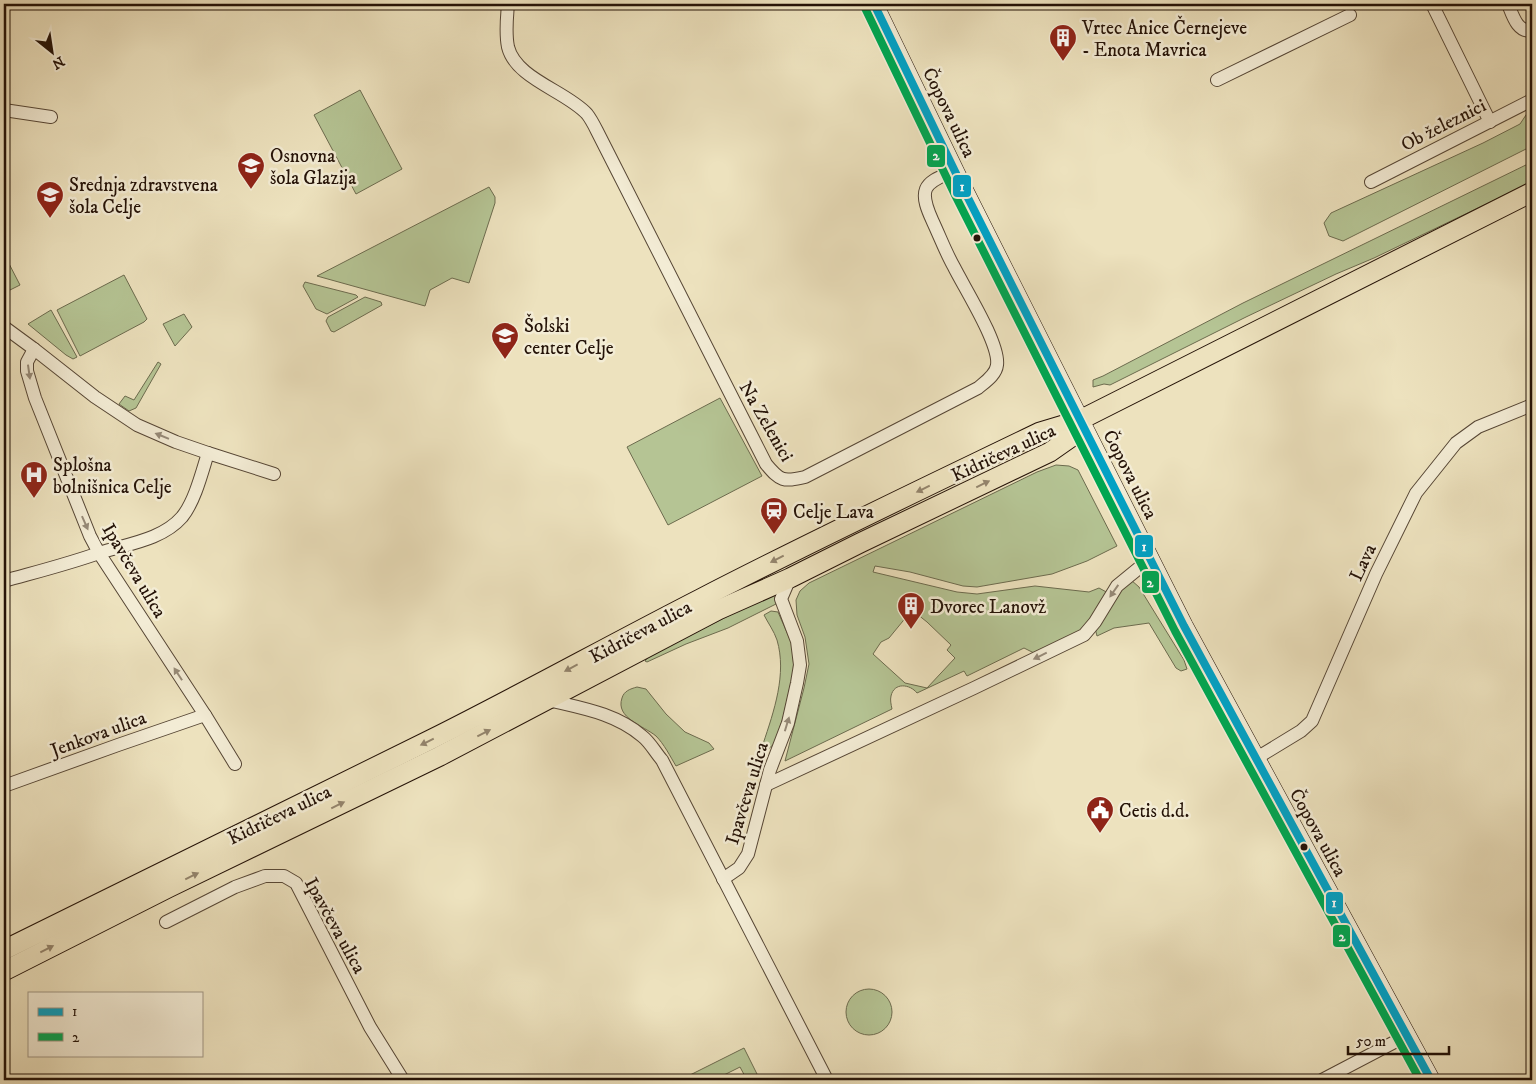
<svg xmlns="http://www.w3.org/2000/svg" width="1536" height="1084" viewBox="0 0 1536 1084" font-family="'IM FELL DW Pica',serif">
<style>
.green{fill:#b5c494;stroke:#6c6b4e;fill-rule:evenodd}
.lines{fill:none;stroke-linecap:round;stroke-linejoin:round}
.street-casing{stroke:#564635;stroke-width:14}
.secondary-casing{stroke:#241207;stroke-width:19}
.primary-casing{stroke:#241207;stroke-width:21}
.street{stroke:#f3ecd5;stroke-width:12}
.secondary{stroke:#f3ecd5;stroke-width:18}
.primary{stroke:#ede2be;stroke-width:19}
.bus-1-casing{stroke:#f3ecd5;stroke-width:11}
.bus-2-casing{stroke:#f3ecd5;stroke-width:11}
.bus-1{stroke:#02a1c4;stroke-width:8}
.bus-2{stroke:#00a651;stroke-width:8}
.oneway{fill:#968a78}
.oneway2{fill:#93846c}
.bus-dot{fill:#241207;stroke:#f3ecd5;stroke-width:2}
.labels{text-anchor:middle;stroke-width:5;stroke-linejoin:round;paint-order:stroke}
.poi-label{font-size:19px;fill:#241207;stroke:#f3ecd5;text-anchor:start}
.street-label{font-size:19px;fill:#241207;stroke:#f3ecd5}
.line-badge{stroke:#f3ecd5;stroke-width:2}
.badge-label{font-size:14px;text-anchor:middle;font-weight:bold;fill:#fff}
</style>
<rect width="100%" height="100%" fill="#ede2be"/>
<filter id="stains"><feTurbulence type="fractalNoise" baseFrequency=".004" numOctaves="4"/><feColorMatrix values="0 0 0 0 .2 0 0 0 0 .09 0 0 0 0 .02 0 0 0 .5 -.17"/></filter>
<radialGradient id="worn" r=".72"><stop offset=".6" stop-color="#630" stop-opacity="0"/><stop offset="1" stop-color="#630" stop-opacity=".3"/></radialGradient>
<g class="green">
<path d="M 360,90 L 402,169 L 356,194 L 314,115 Z"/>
<path d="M 1532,106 L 1532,146 L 1343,241 L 1329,236 L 1324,223 L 1331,213 L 1483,143 L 1520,124 Z"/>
<path d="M 1532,162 L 1532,182 L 1374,258 L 1336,274 L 1246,317 L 1110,385 L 1104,384 L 1093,387 L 1093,380 L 1103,376 L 1243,303 Z"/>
<path d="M 489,187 L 495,197 L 495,203 L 469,283 L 452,278 L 430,290 L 425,306 L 317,276 Z"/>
<path d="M 4,254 L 20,285 L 4,293 Z"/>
<path d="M 124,275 L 147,319 L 144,322 L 80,356 L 57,310 Z"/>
<path d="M 305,282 L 356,295 L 358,297 L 327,314 L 316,309 L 303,286 Z"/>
<path d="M 365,297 L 381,302 L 382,305 L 334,332 L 331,331 L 326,321 L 328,317 Z"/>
<path d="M 51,310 L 77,357 L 73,359 L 66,355 L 28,324 Z"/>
<path d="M 184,314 L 192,327 L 175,346 L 163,324 Z"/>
<path d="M 158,362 L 161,364 L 136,408 L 129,411 L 119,404 L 125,396 L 134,400 Z"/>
<path d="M 720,398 L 762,476 L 668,525 L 627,447 Z"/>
<path d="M 1056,465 L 1069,466 L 1078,470 L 1117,546 L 1087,561 L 1052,574 L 977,587 L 963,586 L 910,572 L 875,566 L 873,572 L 957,592 L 977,594 L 1035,586 L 1089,592 L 1099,588 L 1110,594 L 1131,580 L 1139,587 L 1184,660 L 1187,669 L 1181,671 L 1176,668 L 1149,623 L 1114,628 L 1097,636 L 1094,624 L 1036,654 L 1024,648 L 967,676 L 964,671 L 917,693 C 910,684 894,682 891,696 C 890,700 891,704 892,709 L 785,761 L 804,688 L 809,664 L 805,637 L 797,615 L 796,600 L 800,591 L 809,583 L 1037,472 ZM 912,610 L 927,622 L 951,645 L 947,650 L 955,658 L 927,688 L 905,683 L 873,654 L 881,642 L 889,638 Z"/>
<path d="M 770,595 L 775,595 L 777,598 L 776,604 L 728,628 L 686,644 L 647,662 L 645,661 L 650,655 Z"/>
<path d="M 771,611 L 778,612 L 792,644 L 794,669 L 783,718 L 774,744 L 767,750 L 764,747 L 763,744 C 774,711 787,674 777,640 C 774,631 768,623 764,615 Z"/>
<path d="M 637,687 L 646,689 L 666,714 L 685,732 L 709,743 L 714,749 L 676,766 C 670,756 664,744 656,736 C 644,726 615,718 622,698 C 624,691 630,689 637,687 Z"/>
<circle cx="869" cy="1012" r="23"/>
<path d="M 744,1048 L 760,1080 L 747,1080 L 740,1067 L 714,1080 L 680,1080 Z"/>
</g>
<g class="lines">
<defs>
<g id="street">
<path d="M 508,4 C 507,18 505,32 508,47 C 516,79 566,91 587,114 C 591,119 594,125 597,131 L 766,464 C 780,481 783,482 805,477 L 978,388 C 985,382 996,375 997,365 C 1000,344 965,289 954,267 C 946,253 940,237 933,222 C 929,213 922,199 926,189 C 930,179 946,175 955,170"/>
<path d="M 1432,4 L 1490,122"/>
<path d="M 1508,4 C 1513,16 1517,32 1532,31"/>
<path d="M 1217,80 L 1350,15"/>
<path d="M 4,110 L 51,117"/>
<path d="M 1371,182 L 1532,100"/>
<path d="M 4,327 L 34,349"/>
<path d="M 208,453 L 176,442 L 137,425 L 95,397 L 34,349 L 27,362 L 27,371 L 35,398 L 90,536 L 99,553 L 205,715 L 235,764"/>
<path d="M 4,581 C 36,572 68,564 99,553 C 127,544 162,540 182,517 C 195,501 202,472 208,453 L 274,474"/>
<path d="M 548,700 C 581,708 615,713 642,736 C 650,742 655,752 662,760 L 827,1080"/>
<path d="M 1255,759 L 1301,731 L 1312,721 L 1376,574 L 1416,493 L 1456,443 L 1478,427 L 1532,405"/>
<path d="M 766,785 L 974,688 L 1084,635 L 1095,622 L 1117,586 L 1150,559"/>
<path d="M 4,786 L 118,745 L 205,715"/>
<path d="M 723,879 L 739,868 L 748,854 L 770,770 L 788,723 L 797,683 L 800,665 L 797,641 L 781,599 L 790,578"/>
<path d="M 166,922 L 235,887 L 265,876 L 284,876 L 296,883 L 370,1027 L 403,1080"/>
<path d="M 1322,1080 L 1406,1036"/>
</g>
<path id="secondary" d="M 874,4 L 964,190 L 1184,626 L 1431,1080"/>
<g id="primary">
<path d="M 4,950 C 146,879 290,810 432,739 C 522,694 610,645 700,599 C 812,541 926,487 1040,432 L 1080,420 L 1532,192"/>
<path d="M 4,971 L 168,888 L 440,756 L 718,610 L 790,578 L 860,543 L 1050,452 L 1070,438 L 1080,420"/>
</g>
</defs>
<use href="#street" class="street-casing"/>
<use href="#secondary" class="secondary-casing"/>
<use href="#primary" class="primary-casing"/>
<use href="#street" class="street"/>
<use href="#secondary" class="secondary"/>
<use href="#primary" class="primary"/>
<defs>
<path id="bus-1" d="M 874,4 L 964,190 L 1184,626 L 1431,1080"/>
<path id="bus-2" d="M 865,8 L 955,195 L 1175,631 L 1420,1080"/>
</defs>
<use href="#bus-1" class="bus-1-casing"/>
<use href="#bus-2" class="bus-2-casing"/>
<use href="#bus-1" class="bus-1"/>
<use href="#bus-2" class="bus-2"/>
</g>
<defs><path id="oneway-solid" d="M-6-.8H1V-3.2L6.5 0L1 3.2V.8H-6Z" transform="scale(1.25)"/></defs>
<g class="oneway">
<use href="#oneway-solid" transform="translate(29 372) rotate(82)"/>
<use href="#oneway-solid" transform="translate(162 436) rotate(-158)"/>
<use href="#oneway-solid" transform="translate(85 523) rotate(66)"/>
<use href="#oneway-solid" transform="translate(1114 591) rotate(125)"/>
<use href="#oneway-solid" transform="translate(1040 656) rotate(154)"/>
<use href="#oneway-solid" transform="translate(178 674) rotate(-123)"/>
<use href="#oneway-solid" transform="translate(787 724) rotate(-73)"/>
</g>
<g class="oneway2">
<use href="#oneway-solid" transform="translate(983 484) rotate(-26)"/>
<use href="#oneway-solid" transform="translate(923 489) rotate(154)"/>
<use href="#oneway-solid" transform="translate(777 559) rotate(153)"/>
<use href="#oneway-solid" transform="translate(571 668) rotate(152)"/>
<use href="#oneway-solid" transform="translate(484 733) rotate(-27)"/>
<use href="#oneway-solid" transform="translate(427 742) rotate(154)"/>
<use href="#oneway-solid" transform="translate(338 805) rotate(-26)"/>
<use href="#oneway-solid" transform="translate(192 876) rotate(-26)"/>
<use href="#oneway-solid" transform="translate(47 949) rotate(-27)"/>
</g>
<defs>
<symbol id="building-pin" viewBox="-11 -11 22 30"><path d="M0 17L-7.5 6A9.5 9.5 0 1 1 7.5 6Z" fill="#8f2418" stroke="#f3ecd5"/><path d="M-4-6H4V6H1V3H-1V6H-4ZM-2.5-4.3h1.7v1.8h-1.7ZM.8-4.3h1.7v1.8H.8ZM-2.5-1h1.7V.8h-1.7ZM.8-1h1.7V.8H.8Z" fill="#fff"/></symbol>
<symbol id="school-pin" viewBox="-11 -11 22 30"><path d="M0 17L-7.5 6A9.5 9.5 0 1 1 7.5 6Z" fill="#8f2418" stroke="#f3ecd5"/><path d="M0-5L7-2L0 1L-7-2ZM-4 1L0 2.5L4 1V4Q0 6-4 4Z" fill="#fff"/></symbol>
<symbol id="hospital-pin" viewBox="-11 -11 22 30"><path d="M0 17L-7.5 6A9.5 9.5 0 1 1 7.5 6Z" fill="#8f2418" stroke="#f3ecd5"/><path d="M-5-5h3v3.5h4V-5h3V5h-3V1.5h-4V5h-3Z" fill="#fff"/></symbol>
<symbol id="station-pin" viewBox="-11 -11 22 30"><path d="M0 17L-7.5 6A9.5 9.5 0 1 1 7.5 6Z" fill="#8f2418" stroke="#f3ecd5"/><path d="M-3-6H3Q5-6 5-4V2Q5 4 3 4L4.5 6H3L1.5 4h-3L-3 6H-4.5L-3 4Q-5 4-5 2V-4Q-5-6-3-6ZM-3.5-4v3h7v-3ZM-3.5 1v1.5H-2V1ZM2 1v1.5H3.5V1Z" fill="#fff"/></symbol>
<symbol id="civic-pin" viewBox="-11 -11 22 30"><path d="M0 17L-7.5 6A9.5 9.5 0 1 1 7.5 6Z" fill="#8f2418" stroke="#f3ecd5"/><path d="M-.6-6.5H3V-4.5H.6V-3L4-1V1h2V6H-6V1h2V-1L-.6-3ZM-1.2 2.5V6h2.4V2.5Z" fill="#fff"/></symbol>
</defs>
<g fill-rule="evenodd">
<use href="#building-pin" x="1047" y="22" width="32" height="43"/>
<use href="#school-pin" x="235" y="150" width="32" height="43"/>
<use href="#school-pin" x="34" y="179" width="32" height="43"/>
<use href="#school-pin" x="489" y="320" width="32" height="43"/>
<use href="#hospital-pin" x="18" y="459" width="32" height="43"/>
<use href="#station-pin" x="758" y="495" width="32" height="43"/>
<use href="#building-pin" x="895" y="590" width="32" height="43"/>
<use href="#civic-pin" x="1084" y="794" width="32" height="43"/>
</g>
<g class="bus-dot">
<circle cx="977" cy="238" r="4.5"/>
<circle cx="1304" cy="847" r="4.5"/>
</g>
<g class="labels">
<g class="poi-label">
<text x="1082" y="34">Vrtec Anice Černejeve<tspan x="1082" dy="22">- Enota Mavrica</tspan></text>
<text x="270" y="162">Osnovna<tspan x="270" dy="22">šola Glazija</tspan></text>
<text x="69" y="191">Srednja zdravstvena<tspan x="69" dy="22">šola Celje</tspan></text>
<text x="524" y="332">Šolski<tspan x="524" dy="22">center Celje</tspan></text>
<text x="53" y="471">Splošna<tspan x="53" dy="22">bolnišnica Celje</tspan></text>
<text x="793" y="518">Celje Lava</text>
<text x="930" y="613">Dvorec Lanovž</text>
<text x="1119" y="817">Cetis d.d.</text>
</g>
<g class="street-label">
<text transform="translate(950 112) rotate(64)" y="7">Čopova ulica</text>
<text transform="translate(1443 124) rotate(-27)" y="7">Ob železnici</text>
<text transform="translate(767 421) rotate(60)" y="7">Na Zelenici</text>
<text transform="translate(1003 452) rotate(-25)" y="7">Kidričeva ulica</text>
<text transform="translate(1131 474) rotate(63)" y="7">Čopova ulica</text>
<text transform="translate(1362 562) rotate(-65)" y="7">Lava</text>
<text transform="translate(135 570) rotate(59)" y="7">Ipavčeva ulica</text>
<text transform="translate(640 631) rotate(-28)" y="7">Kidričeva ulica</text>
<text transform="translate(98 733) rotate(-20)" y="7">Jenkova ulica</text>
<text transform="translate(746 793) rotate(-73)" y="7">Ipavčeva ulica</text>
<text transform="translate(279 814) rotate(-26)" y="7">Kidričeva ulica</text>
<text transform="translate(1319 832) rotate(61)" y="7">Čopova ulica</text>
<text transform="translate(336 925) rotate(61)" y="7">Ipavčeva ulica</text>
</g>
</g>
<g class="line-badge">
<rect x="926" y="144" width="20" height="24" rx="5" fill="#00a651"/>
<rect x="952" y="174" width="20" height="24" rx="5" fill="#02a1c4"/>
<rect x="1134" y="534" width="20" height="24" rx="5" fill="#02a1c4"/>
<rect x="1141" y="570" width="19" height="24" rx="5" fill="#00a651"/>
<rect x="1325" y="891" width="19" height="24" rx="5" fill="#02a1c4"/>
<rect x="1332" y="924" width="19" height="24" rx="5" fill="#00a651"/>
</g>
<g class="badge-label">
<text x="936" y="160">2</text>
<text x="962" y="191">1</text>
<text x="1144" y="551">1</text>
<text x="1150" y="587">2</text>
<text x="1334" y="907">1</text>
<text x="1342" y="941">2</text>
</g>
<rect width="1536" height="1084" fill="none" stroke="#ede2be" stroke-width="20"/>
<rect x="5" y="5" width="1526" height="1074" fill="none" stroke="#241207" stroke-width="2.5"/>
<rect x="10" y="10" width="1516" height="1064" fill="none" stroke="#241207"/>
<rect x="28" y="992" width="175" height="65" fill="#f3ecd5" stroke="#a09583"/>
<rect x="38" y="1008" width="25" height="8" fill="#02a1c4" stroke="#a09583"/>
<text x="72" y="1016" font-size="15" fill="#241207">1</text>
<rect x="38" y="1033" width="25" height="8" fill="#00a651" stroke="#a09583"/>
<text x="72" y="1042" font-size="15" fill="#241207">2</text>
<g transform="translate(52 52) rotate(150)" stroke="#f3ecd5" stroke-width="4" paint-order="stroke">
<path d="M0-4L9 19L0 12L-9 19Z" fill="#241207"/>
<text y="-8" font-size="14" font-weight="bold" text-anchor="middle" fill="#241207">N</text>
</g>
<path d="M1348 1046v8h101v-8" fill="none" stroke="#241207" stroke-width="2.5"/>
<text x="1356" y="1046" font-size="15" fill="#241207" stroke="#f3ecd5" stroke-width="4" paint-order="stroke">50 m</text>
<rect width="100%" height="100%" filter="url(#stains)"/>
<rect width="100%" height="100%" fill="url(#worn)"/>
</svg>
